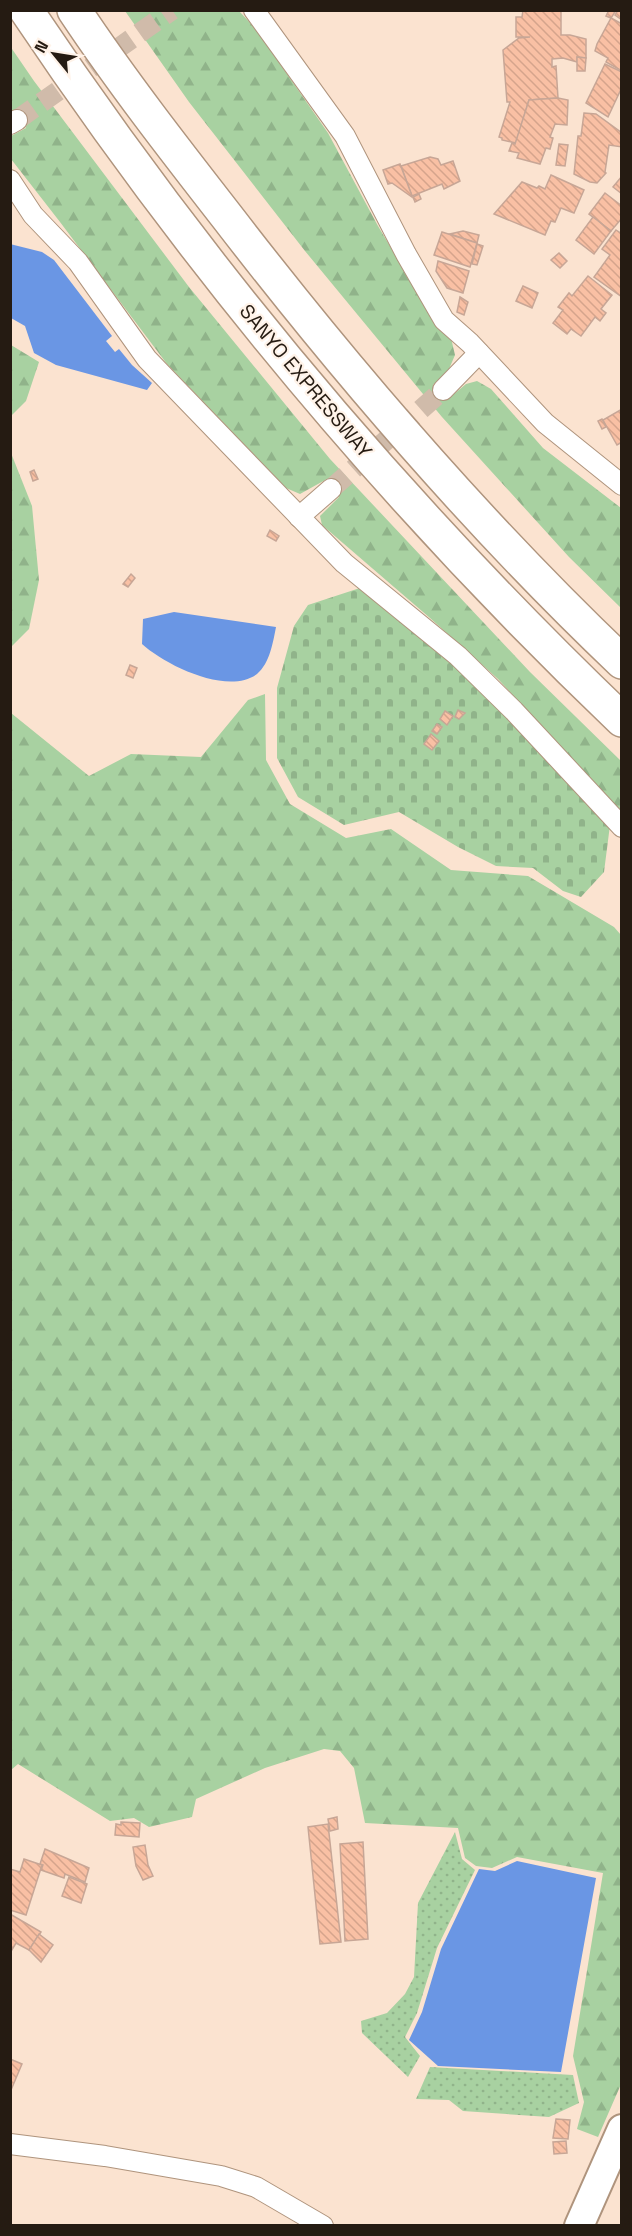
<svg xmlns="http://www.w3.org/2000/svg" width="632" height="2236" viewBox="0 0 632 2236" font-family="'Space Grotesk',sans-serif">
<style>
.grass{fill:url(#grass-dots)}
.forest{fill:url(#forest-firs)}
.cemetery{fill:url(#cemetery-stones)}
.water{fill:#6a96e4}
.building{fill:url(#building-back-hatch);stroke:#c7a696;stroke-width:1.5}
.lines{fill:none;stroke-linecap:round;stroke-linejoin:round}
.minor-tunnel{stroke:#d0bbaa;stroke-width:20;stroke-dasharray:20 10;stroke-linecap:butt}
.minor-casing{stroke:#af947d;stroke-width:22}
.secondary-casing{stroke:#af947d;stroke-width:32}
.motorway-casing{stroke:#af947d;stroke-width:36}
.minor{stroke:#fff;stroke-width:20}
.secondary{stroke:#fff;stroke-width:28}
.motorway{stroke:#fff;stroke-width:33}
.labels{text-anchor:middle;stroke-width:4.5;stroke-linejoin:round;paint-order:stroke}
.street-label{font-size:20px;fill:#251b12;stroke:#fff3e9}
</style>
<defs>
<pattern id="grass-dots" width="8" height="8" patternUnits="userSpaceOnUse" patternTransform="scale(1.5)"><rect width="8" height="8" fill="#a8d1a1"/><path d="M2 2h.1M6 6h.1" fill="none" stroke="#90b38a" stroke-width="1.8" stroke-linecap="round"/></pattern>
<pattern id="forest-firs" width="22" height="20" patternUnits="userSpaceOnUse" patternTransform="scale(1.5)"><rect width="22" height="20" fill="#a8d1a1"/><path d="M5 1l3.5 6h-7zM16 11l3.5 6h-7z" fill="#90b38a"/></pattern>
<pattern id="cemetery-stones" width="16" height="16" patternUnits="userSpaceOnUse" patternTransform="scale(1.5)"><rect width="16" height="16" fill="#a8d1a1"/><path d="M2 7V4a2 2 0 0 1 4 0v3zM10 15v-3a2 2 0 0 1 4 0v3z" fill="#90b38a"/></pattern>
<pattern id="building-back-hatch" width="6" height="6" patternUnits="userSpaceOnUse" patternTransform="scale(1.5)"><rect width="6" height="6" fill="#f9c0a4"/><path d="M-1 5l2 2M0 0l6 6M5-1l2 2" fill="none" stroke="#d5a48c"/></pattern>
</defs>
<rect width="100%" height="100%" fill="#fbe3d0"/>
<g class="grass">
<path d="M 455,1832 L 462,1859 L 475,1870 L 437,1948 L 417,2013 L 405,2037 L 420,2056 L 408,2077 L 362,2033 L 361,2021 L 387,2013 L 405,1994 L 414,1977 L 418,1903 Z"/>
<path d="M 430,2067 L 573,2075 L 579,2103 L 549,2117 L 463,2111 L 449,2100 L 416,2099 Z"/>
</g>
<g class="forest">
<path d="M 182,10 L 239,11 L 255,28 L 328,133 L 378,226 L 425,305 L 451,338 L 455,355 L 449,369 L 433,385 L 447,400 L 466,384 L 477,381 L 491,389 L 543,448 L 621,508 L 621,608 L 569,557 L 442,417 L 305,251 L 189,102 L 125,11 Z"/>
<path d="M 10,46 L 34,81 L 189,287 L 330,459 L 530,672 L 621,761 L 621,813 L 498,679 L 430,618 L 322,525 L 320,516 L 339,497 L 327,479 L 300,494 L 286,488 L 167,364 L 60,222 L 11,159 L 11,136 L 26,128 L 16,110 L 11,112 Z"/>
<path d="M 11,345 L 39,362 L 26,401 L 11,416 Z"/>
<path d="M 11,453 L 32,506 L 39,580 L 29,629 L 11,647 Z"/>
<path d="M 265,694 L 266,760 L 290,804 L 346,838 L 391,829 L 451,870 L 528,876 L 614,927 L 621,935 L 622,2082 L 598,2137 L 577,2129 L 584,2102 L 573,2056 L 603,1873 L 517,1857 L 492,1868 L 476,1866 L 465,1858 L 458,1828 L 365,1823 L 354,1768 L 340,1751 L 324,1749 L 265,1768 L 196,1799 L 192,1817 L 149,1827 L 134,1818 L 110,1821 L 18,1764 L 11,1770 L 11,713 L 89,776 L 131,754 L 201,757 L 248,700 Z"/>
</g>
<path class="cemetery" d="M 363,587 L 472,676 L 610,825 L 604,872 L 581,897 L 563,891 L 533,868 L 496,866 L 458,847 L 399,812 L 344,825 L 298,797 L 277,758 L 277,688 L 294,626 L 308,605 Z"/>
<g class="water">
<path d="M 10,244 L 42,252 L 54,260 L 112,336 L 106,341 L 115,352 L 119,349 L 132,365 L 152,383 L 147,390 L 56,365 L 34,353 L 25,326 L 11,318 Z"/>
<path d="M 174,612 L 276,627 C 273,642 270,663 257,674 C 228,696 165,665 142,644 L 143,619 Z"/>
<path d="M 517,1861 L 596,1878 L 561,2072 L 438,2066 L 409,2040 L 422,2012 L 441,1949 L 479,1869 L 495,1871 Z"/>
</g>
<g class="building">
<path d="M 523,10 L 561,10 L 561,35 L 570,35 L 586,39 L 586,58 L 577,57 L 577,62 L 563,58 L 552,59 L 552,67 L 556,66 L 558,98 L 529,100 L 516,143 L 502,140 L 502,138 L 499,137 L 510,102 L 507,102 L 503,50 L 519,38 L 530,37 L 516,37 L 516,17 L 522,17 Z"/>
<path d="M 609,10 L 615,12 L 611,18 L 606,16 Z"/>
<path d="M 618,10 L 622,10 L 622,20 L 615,15 Z"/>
<path d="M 611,18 L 622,24 L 622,71 L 606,62 L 608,58 L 595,51 L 597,44 Z"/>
<path d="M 577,57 L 586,58 L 585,71 L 577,71 Z"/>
<path d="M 605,64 L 622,72 L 622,87 L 608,117 L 586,103 Z"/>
<path d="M 558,98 L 568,100 L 567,125 L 555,124 L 550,137 L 553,138 L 550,149 L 546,148 L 540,164 L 517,158 L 519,153 L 509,151 L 512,143 L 515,144 L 529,100 Z"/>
<path d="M 584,113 L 596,114 L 622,133 L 622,147 L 609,145 L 605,172 L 606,173 L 597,183 L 590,182 L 574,174 L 578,136 L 581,136 Z"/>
<path d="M 559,144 L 568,145 L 565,166 L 556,165 Z"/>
<path d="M 430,157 L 438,159 L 441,165 L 453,161 L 460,181 L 444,189 L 442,184 L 412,196 L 401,166 Z"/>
<path d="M 400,164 L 412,196 L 412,197 L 392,183 L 388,184 L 383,170 Z"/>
<path d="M 551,175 L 584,190 L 574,213 L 561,208 L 555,222 L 551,221 L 545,235 L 494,214 L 522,182 L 537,188 L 539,186 L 545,189 Z"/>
<path d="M 622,176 L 622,194 L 613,187 Z"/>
<path d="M 605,193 L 622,206 L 622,218 L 611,231 L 589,214 Z"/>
<path d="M 419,194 L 421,199 L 415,202 L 413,197 Z"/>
<path d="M 593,217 L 611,231 L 594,254 L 576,240 Z"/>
<path d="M 616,230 L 622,234 L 622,297 L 594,277 L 610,255 L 602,249 Z"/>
<path d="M 463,231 L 479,235 L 477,243 L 450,234 Z"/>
<path d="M 442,232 L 477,243 L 470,267 L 434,255 Z"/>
<path d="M 477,244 L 483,246 L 477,265 L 472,264 Z"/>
<path d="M 559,253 L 567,261 L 560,268 L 551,260 Z"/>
<path d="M 438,261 L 469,271 L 463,293 L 447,288 L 436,271 Z"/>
<path d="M 588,276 L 612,295 L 601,309 L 606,313 L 600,321 L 595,317 L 581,336 L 571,329 L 567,334 L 553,323 L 563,310 L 558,307 L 569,293 L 572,296 Z"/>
<path d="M 523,286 L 538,293 L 532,308 L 516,301 Z"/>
<path d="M 460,297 L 468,302 L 464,315 L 457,312 Z"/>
<path d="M 622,409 L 622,442 L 617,445 L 603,420 Z"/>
<path d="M 602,419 L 606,427 L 602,429 L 598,421 Z"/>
<path d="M 34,470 L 38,479 L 33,481 L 30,472 Z"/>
<path d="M 270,530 L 279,536 L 276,541 L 267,536 Z"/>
<path d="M 131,574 L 135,578 L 128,587 L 123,584 Z"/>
<path d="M 130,665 L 137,668 L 133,678 L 126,675 Z"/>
<path d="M 458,710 L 465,713 L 459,719 L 455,717 Z"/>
<path d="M 445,711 L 453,716 L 447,725 L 440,719 Z"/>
<path d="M 437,724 L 442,727 L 437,734 L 432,731 Z"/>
<path d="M 431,734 L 439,741 L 432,750 L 424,744 Z"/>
<path d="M 337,1817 L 338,1829 L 330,1831 L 328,1819 Z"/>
<path d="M 121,1822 L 140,1823 L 139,1837 L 115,1835 L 116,1824 L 121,1825 Z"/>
<path d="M 328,1824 L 341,1942 L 320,1944 L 308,1827 Z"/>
<path d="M 363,1842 L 368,1939 L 345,1941 L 340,1844 Z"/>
<path d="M 145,1845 L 148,1865 L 153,1876 L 143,1880 L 136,1866 L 133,1847 Z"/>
<path d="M 45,1849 L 89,1868 L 85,1882 L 65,1874 L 64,1878 L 41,1870 L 43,1865 L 40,1864 Z"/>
<path d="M 24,1859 L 42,1865 L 26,1915 L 10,1910 L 10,1869 L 20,1872 Z"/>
<path d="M 69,1877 L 87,1884 L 81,1903 L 62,1896 Z"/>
<path d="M 10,1914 L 41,1932 L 29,1950 L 16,1943 L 10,1953 Z"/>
<path d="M 39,1934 L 53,1945 L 41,1962 L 29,1950 Z"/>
<path d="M 10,2059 L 22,2064 L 11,2090 L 10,2090 Z"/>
<path d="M 556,2119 L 570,2120 L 568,2139 L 553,2138 Z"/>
<path d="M 566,2141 L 567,2153 L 554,2154 L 553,2142 Z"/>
</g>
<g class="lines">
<g class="minor-tunnel">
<path d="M 17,120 L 172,10"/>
<path d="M 331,489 L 443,390"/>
</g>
<defs>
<g id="minor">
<path d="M 254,10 L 345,136 L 406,254 L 444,320 L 470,343 L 545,423 L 622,485"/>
<path d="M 10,124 L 17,120"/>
<path d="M 10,180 L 33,215 L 78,262 L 147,359 L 344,563 L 458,656 L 514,711 L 622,827"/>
<path d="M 443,390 L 479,353"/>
<path d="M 299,517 L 331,489"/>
<path d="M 10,2144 L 105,2156 L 221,2176 L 256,2187 L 323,2226"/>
</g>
<path id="secondary" d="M 579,2226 L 622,2129"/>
<g id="motorway">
<path d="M 26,10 C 199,268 398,506 622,720"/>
<path d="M 74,10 C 122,82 175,150 228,218 C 349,375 478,525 622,662"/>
</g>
</defs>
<use href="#minor" class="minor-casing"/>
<use href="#secondary" class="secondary-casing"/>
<use href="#motorway" class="motorway-casing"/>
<use href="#minor" class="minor"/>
<use href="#secondary" class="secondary"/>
<use href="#motorway" class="motorway"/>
</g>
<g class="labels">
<g class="street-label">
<text transform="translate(306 381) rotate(50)" y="7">SANYO EXPRESSWAY</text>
</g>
</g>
<rect width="632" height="2236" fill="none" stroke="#251b12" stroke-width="24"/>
<g transform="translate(54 54) rotate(300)" stroke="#fff3e9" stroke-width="4.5" paint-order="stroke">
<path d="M0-4.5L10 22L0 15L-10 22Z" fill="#251b12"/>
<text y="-9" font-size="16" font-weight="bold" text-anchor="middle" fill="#251b12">N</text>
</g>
</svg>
